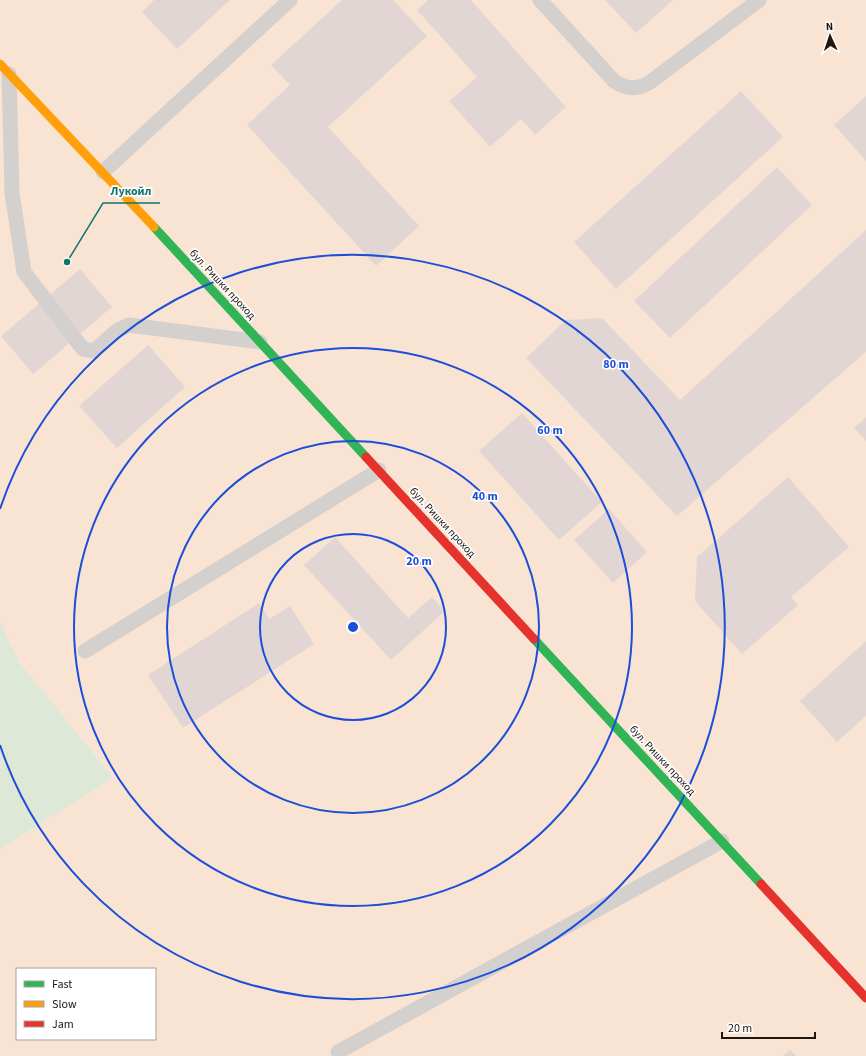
<svg xmlns="http://www.w3.org/2000/svg" width="866" height="1056" viewBox="0 0 866 1056" font-family="'Source Sans 3',sans-serif">
<style>
.built{fill:#f9e4d3;fill-rule:evenodd}
.green{fill:#dde8d6}
.building{fill:#e2d6d5}
.lines{fill:none;stroke-linecap:round;stroke-linejoin:round}
.lane{stroke:#d4d0ce;stroke-width:15}
.fast{stroke:#30b455;stroke-width:9}
.slow{stroke:#ff9f0a;stroke-width:9}
.jam{stroke:#e5322d;stroke-width:9}
.ring{fill:none;stroke:#1d4ed8;stroke-width:2}
.labels{text-anchor:middle;stroke-width:3.5;stroke-linejoin:round;paint-order:stroke}
.street-label{font-size:11px;fill:#21160d;stroke:#fff}
.centre{fill:#1d4ed8;stroke:#fff;stroke-width:2}
.ring-label{font-size:12px;text-anchor:middle;font-weight:bold;fill:#1d4ed8;stroke:#fff;stroke-width:3.5;stroke-linejoin:round;paint-order:stroke}
.leader{fill:none;stroke:#0f766e;stroke-width:1.5}
.callout-dot{fill:#0f766e;stroke:#fff;stroke-width:1.5}
.callout-label{font-size:12px;text-anchor:middle;font-weight:bold;fill:#0f766e;stroke:#fff;stroke-width:3.5;stroke-linejoin:round;paint-order:stroke}
</style>
<rect width="100%" height="100%" fill="#f7ede5"/>
<path class="built" d="M 0,0 L 866,0 L 866,1056 L 0,1056 L 0,849 L 113,778 L 20,663 L 0,621 ZM 17,969 L 155,969 L 155,1039 L 17,1039 Z"/>
<path class="green" d="M 0,621 L 20,663 L 113,778 L 0,849 Z"/>
<g class="building">
<path d="M 154,0 L 230,0 L 177,49 L 142,12 Z"/>
<path d="M 342,0 L 393,0 L 427,36 L 328,127 L 419,226 L 376,266 L 247,125 L 290,85 L 271,65 Z"/>
<path d="M 428,0 L 471,0 L 566,107 L 535,135 L 521,119 L 490,147 L 449,101 L 477,77 L 417,10 Z"/>
<path d="M 605,0 L 673,0 L 636,33 Z"/>
<path d="M 741,91 L 783,137 L 616,289 L 574,242 Z"/>
<path d="M 866,96 L 866,161 L 834,125 Z"/>
<path d="M 777,167 L 812,205 L 670,338 L 634,301 Z"/>
<path d="M 866,230 L 866,352 L 677,516 L 526,358 L 566,320 L 602,318 L 680,400 Z"/>
<path d="M 80,269 L 112,307 L 33,374 L 1,336 Z"/>
<path d="M 148,345 L 185,387 L 117,448 L 79,406 Z"/>
<path d="M 522,413 L 602,502 L 559,540 L 479,451 Z"/>
<path d="M 866,417 L 866,441 L 854,428 Z"/>
<path d="M 788,477 L 849,547 L 791,597 L 798,605 L 742,654 L 695,601 L 697,557 Z"/>
<path d="M 609,509 L 647,552 L 613,583 L 574,540 Z"/>
<path d="M 335,537 L 408,618 L 432,597 L 445,611 L 391,660 L 304,565 Z"/>
<path d="M 259,603 L 269,619 L 290,606 L 314,644 L 183,728 L 148,675 Z"/>
<path d="M 866,641 L 866,716 L 837,742 L 800,701 Z"/>
<path d="M 790,1050 L 796,1056 L 783,1056 Z"/>
</g>
<g class="lines">
<g class="lane">
<path d="M 540,0 L 614,81 C 626,89 636,90 649,83 L 759,0"/>
<path d="M 9,74 L 12,193 L 24,272 L 83,349 L 94,351 L 118,330 L 129,325 L 260,342"/>
<path d="M 103,172 L 290,0"/>
<path d="M 85,651 L 379,470"/>
<path d="M 338,1052 L 722,841"/>
</g>
<g class="fast">
<path d="M 154,227 L 366,457"/>
<path d="M 534,639 L 761,884"/>
</g>
<path class="slow" d="M 0,64 L 154,227"/>
<g class="jam">
<path d="M 366,457 L 534,639"/>
<path d="M 761,884 L 866,998"/>
</g>
</g>
<g class="ring">
<circle cx="353" cy="627" r="93"/>
<circle cx="353" cy="627" r="186"/>
<circle cx="353" cy="627" r="279"/>
<path d="M0 509A372 372 0 1 1 0 745"/>
</g>
<g class="labels">
<g class="street-label">
<text transform="translate(223 284) rotate(47)" y="4">бул. Ришки проход</text>
<text transform="translate(443 522) rotate(47)" y="4">бул. Ришки проход</text>
<text transform="translate(663 760) rotate(47)" y="4">бул. Ришки проход</text>
</g>
</g>
<circle cx="353" cy="627" r="6" class="centre"/>
<g class="ring-label">
<text x="616" y="368">80 m</text>
<text x="550" y="434">60 m</text>
<text x="485" y="500">40 m</text>
<text x="419" y="565">20 m</text>
</g>
<path class="leader" d="M67 262L103 203H160"/>
<circle class="callout-dot" cx="67" cy="262" r="4"/>
<g class="callout-label">
<text x="131" y="195">Лукойл</text>
</g>
<rect x="16" y="968" width="140" height="72" fill="#ffffff" stroke="#a6a29e"/>
<rect x="24" y="981" width="20" height="6" fill="#30b455" stroke="#a6a29e"/>
<text x="52" y="988" font-size="12" fill="#21160d">Fast</text>
<rect x="24" y="1001" width="20" height="6" fill="#ff9f0a" stroke="#a6a29e"/>
<text x="52" y="1008" font-size="12" fill="#21160d">Slow</text>
<rect x="24" y="1021" width="20" height="6" fill="#e5322d" stroke="#a6a29e"/>
<text x="52" y="1028" font-size="12" fill="#21160d">Jam</text>
<g transform="translate(830 36) rotate(357)" stroke="#ffffff" stroke-width="3" paint-order="stroke">
<path d="M0-3L7 15L0 10L-7 15Z" fill="#21160d"/>
<text y="-6" font-size="11" font-weight="bold" text-anchor="middle" fill="#21160d">N</text>
</g>
<path d="M722 1032v6h93v-6" fill="none" stroke="#21160d" stroke-width="2"/>
<text x="728" y="1032" font-size="12" fill="#21160d" stroke="#ffffff" stroke-width="3" paint-order="stroke">20 m</text>
</svg>
